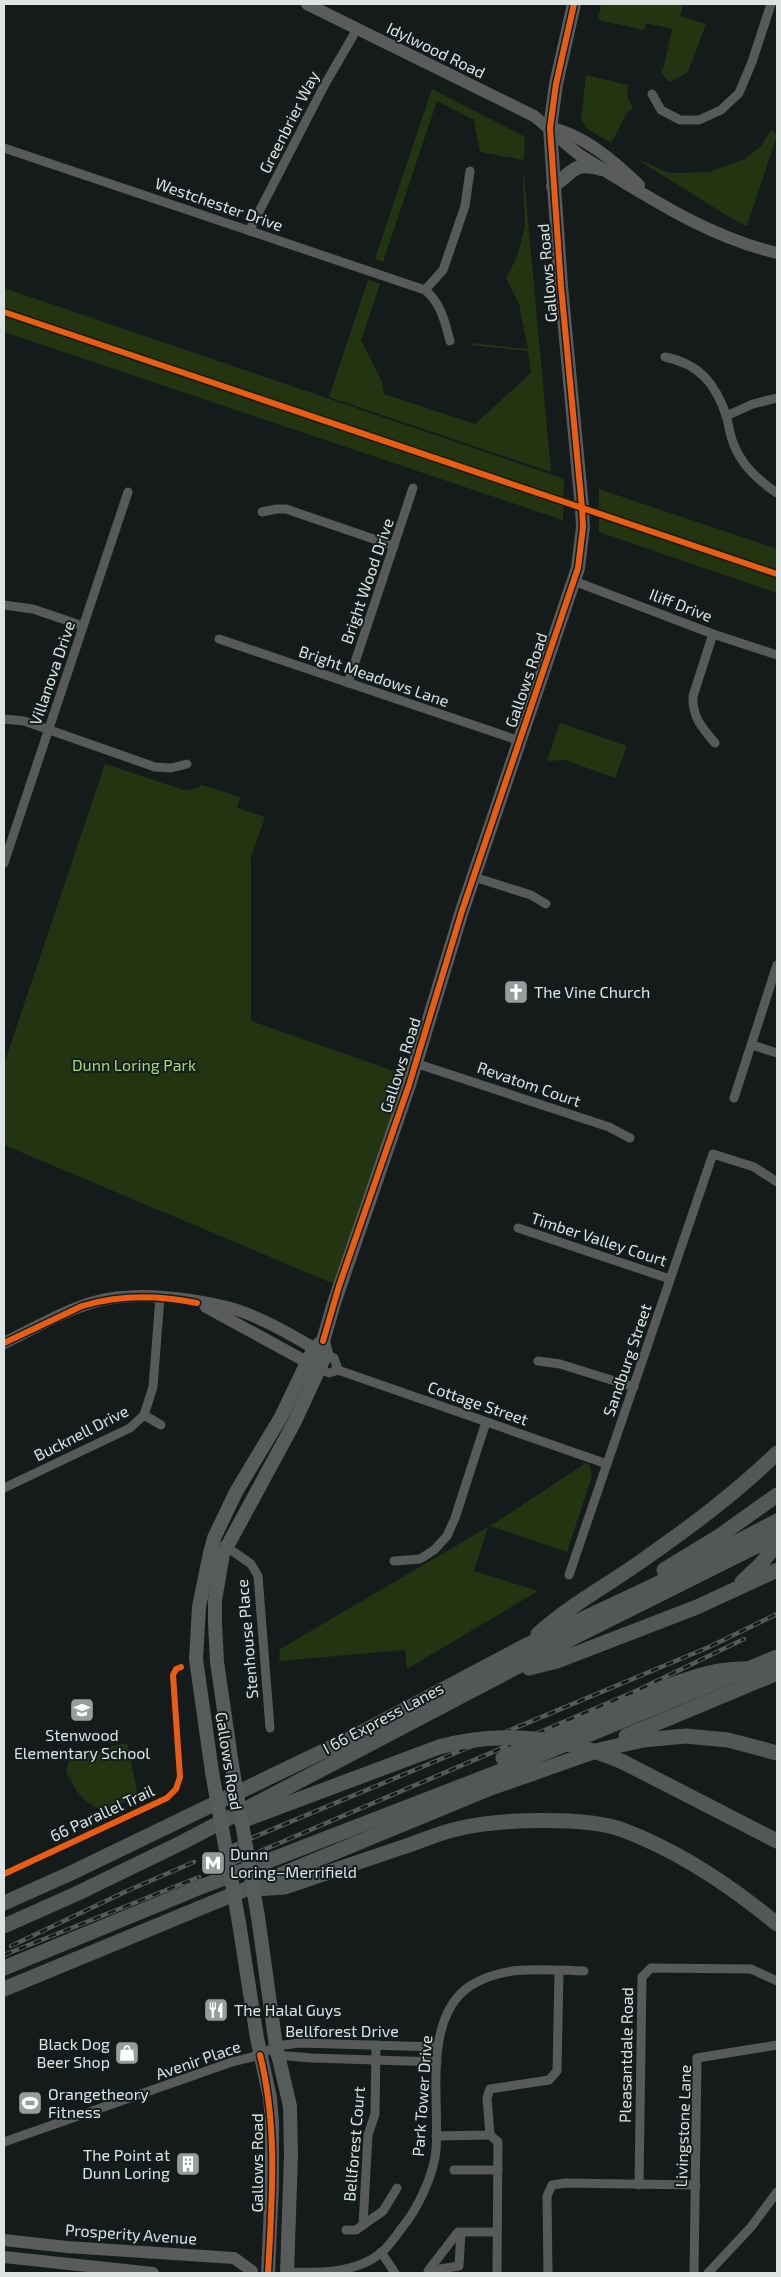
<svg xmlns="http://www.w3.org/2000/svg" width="781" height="2277" viewBox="0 0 781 2277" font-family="'Exo 2',sans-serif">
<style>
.green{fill:#233411}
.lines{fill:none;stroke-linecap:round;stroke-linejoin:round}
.street{stroke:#575a59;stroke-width:9}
.secondary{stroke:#5a5c5c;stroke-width:12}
.primary{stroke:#575b5b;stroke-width:14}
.highway{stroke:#535757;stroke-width:15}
.rail-casing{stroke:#565a59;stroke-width:4.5}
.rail{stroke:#131d1d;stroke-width:2.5;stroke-dasharray:8;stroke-linecap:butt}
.primary-bridge{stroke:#575b5b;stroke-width:14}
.highway-bridge{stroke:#535757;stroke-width:15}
.cycleway-casing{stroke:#131d1d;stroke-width:9}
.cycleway{stroke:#e95d12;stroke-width:6}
.labels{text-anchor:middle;stroke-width:4;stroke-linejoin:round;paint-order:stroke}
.street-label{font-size:16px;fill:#dce3e2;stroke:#131d1d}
.poi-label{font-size:16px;fill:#dce3e2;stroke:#131d1d;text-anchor:start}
.park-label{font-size:16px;fill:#a6db6d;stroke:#131d1d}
</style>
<rect width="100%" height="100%" fill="#151b1b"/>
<g class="green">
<path d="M 601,4 L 683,4 L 680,16 L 706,24 L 688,72 L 670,82 L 661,73 L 664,66 L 672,29 L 646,23 L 644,30 L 598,20 Z"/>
<path d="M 586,75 L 628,85 L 627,96 L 633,108 L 627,113 L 611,143 L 587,129 L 581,119 Z"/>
<path d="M 432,89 L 525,137 L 524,160 L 480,152 L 474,120 L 437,101 L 383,262 L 375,259 Z"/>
<path d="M 771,130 L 777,135 L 747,226 L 731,218 L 635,158 L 669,173 L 709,172 L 745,159 L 761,146 Z"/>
<path d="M 523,176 L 524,176 L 551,472 L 329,397 L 368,280 L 380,284 L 361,340 L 382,382 L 384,394 L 475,424 L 531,373 L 528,351 L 471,345 L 471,343 L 528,349 L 519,304 L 506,278 L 517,257 L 525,227 Z"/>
<path d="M 4,288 L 564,479 L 563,520 L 4,332 Z"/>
<path d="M 599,489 L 777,549 L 777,593 L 599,532 Z"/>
<path d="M 560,723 L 627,746 L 615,778 L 565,760 L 547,761 Z"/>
<path d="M 105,764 L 184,790 L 194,789 L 202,785 L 240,797 L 237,808 L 265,817 L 251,857 L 251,1021 L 411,1077 L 339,1286 L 4,1145 L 4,1064 Z"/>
<path d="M 586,1463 L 590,1466 L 592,1476 L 567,1552 L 490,1526 Z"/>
<path d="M 488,1527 L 474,1571 L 538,1591 L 407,1669 L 405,1650 L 279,1661 L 280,1649 Z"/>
<path d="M 127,1743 L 138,1796 L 104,1811 C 82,1802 76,1792 66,1771 L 71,1755 Z"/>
</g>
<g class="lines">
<g class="street">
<path d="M 652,94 L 661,110 L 680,120 L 699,120 L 721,110 L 739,93 L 752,62 L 771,4"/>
<path d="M 4,148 L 425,290 C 441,303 445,322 450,341"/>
<path d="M 249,231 L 324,86 L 357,29"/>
<path d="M 425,290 L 443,270 L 465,206 L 470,171"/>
<path d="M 665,357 C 700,364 716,384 727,418 C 729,427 730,436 734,445 C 742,466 759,481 777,493"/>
<path d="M 726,416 L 753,404 L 777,398"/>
<path d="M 262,512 L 276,509 L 286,509 L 394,546"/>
<path d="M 574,581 L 713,634 L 777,655"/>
<path d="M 4,605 L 33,609 L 83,626"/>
<path d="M 713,634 L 693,696 C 692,717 702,728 715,743"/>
<path d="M 219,639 L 520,741"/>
<path d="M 348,683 L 413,488"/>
<path d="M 4,719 L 24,721 L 155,767 L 171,768 L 187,764"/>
<path d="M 4,863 L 128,492"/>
<path d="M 474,877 L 531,895 L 546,904"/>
<path d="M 752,1045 L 777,1053"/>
<path d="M 415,1063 L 609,1127 L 630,1138"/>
<path d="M 734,1098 L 777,965"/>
<path d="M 518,1228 L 670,1279"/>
<path d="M 326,1354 L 334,1358 L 338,1370"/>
<path d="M 538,1361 L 560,1364 L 634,1387"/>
<path d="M 320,1369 L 329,1373 L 338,1370 L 607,1464"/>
<path d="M 144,1415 L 161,1425"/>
<path d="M 4,1488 L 130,1428 L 144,1415 L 153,1387 L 160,1297"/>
<path d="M 224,1545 L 251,1564 L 258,1576 L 270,1728"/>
<path d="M 394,1561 L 420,1559 L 434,1550 L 447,1536 L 455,1518 L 486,1422"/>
<path d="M 569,1575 L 713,1154 L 754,1167 L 777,1182"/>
<path d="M 376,2045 L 375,2114 L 368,2135 L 363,2225 L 383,2211 L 397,2188"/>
<path d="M 275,2055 L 312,2058 L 437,2062"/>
<path d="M 490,2135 L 498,2142 L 497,2273"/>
<path d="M 436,2136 L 490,2135 L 487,2098 L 490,2089 L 549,2080 L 557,2071 L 559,1971"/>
<path d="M 4,2142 L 232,2062 L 260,2055 L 276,2046 L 300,2043 L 438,2047"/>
<path d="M 454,2170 L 498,2170"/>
<path d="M 639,2185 L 642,1977 L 651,1968 L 751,1969 L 777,1981"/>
<path d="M 346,2230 L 356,2230 L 363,2225"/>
<path d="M 461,2232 L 459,2266 L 428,2271 L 458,2232 L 497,2232"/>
<path d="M 381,2252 L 395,2273"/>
<path d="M 287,2272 C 318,2273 356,2274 382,2252 C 389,2246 395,2237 401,2229 C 417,2210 434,2175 436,2150 C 440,2102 422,2018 470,1986 C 504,1964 546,1970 584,1971"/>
<path d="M 548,2273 L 547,2196 L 552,2185 L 565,2183 L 696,2185"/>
<path d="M 694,2273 L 697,2058 L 777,2045"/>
<path d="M 708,2273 L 751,2227 L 777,2192"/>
</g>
<g class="secondary">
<path d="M 307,4 L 534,116 C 551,129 564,144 581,156 C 644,194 705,236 777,253"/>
<path d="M 550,128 C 583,134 615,162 639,185"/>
<path d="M 206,1307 L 316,1367"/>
<path d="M 4,1343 C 33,1329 63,1311 94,1302 C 134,1291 187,1297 227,1307 C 259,1315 294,1337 323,1353"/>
<path d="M 4,2240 L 67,2247 L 234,2258 L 252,2271"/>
<path d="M 4,2257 L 153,2273"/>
</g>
<g class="primary">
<path d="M 553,186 C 574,172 574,161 601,169"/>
<path d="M 232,1765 L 217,1662 L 215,1623 L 215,1600 L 223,1554 L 294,1423 L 326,1354 L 323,1341 L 334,1303 L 409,1085 L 462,911 L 578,568 L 583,527 L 582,508 L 561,286 L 550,128 L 556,84 L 574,4"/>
<path d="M 212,1772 L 196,1659 L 199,1607 L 210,1553 L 214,1538 L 236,1492 L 281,1417 L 314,1348 L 323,1341"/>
<path d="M 258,1917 L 276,2046 L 290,2106 L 291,2156 L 287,2273"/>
<path d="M 239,1923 L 257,2038 L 270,2098 L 272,2122 L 272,2184 L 268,2273"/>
</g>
<g class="highway">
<path d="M 664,1570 L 718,1537 L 777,1495"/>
<path d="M 742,1582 L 761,1564 L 777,1543"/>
<path d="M 538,1634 C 570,1605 608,1585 643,1560 C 690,1527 736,1493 777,1453"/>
<path d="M 529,1668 L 557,1661 L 697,1607 L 777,1570"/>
<path d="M 626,1736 L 777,1673"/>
<path d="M 503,1758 L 661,1689"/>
<path d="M 623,1762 L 777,1841"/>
<path d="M 241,1821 L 439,1747"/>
<path d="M 256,1889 L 285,1887 C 323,1874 362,1861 400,1848 C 419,1842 438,1833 457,1829 C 496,1819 585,1816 623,1830 C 679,1851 731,1886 777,1924"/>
<path d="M 4,1903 L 69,1874 L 359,1734 L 525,1646 L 657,1584 L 777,1521"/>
<path d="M 4,1926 L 76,1894 L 181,1843 L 576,1636 L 777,1536"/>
<path d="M 4,1968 L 198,1888 L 493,1774 L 777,1657"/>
<path d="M 4,1989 L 488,1789 L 599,1750 L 643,1740 L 686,1736 L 728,1740 L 777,1753"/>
</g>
<defs>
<g id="rail">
<path d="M 223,1850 L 709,1647 L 777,1614"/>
<path d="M 228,1865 L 636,1691 L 744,1639"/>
<path d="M 11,1946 L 129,1890 L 194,1862"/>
<path d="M 4,1955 L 199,1877"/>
</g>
</defs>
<use href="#rail" class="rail-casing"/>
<use href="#rail" class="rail"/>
<g class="primary-bridge">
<path d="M 232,1765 L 258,1917"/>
<path d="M 212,1772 L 239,1923"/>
</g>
<g class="highway-bridge">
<path d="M 661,1689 C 702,1673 733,1663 777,1672"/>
<path d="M 439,1747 C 503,1730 563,1737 623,1762"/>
</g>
<defs>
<g id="cycleway">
<path d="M 4,312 L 777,574"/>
<path d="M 323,1341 L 339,1286 L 409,1085 L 462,911 L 578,568 L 583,527 L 582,508 L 561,286 L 550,128 L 556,84 L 574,4"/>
<path d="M 4,1343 L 82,1306 C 121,1294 158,1295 197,1303"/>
<path d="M 4,1874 L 167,1798 L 176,1789 L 180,1777 L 173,1675 L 176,1669 L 181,1667"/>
<path d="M 260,2055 C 278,2126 272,2200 268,2273"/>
</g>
</defs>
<use href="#cycleway" class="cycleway-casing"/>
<use href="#cycleway" class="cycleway"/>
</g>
<defs>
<symbol id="church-square" viewBox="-11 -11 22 22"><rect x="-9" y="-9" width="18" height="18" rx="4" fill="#969d9c" stroke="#131d1d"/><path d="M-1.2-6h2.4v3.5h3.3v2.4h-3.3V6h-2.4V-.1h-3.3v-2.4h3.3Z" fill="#fff"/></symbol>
<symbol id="school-square" viewBox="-11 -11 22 22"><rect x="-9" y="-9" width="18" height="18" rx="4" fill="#969d9c" stroke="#131d1d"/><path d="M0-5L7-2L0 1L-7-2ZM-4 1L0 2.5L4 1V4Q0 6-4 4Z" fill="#fff"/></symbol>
<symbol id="metro-square" viewBox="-11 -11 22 22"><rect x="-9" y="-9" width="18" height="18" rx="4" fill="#969d9c" stroke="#131d1d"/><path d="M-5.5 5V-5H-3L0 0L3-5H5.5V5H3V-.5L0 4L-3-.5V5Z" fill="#fff"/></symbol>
<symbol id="restaurant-square" viewBox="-11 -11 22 22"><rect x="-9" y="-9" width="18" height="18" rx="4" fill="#969d9c" stroke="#131d1d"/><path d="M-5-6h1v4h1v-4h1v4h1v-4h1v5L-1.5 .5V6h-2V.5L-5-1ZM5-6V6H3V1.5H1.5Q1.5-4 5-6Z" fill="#fff"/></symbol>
<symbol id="shop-square" viewBox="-11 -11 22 22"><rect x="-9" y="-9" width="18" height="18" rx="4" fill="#969d9c" stroke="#131d1d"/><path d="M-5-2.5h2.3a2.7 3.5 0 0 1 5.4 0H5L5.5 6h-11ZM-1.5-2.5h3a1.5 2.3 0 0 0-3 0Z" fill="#fff"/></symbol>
<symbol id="stadium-square" viewBox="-11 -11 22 22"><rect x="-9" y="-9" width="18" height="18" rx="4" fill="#969d9c" stroke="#131d1d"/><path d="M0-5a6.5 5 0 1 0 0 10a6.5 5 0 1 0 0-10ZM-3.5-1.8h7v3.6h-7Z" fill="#fff"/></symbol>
<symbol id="building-square" viewBox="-11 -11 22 22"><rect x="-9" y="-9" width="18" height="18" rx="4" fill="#969d9c" stroke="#131d1d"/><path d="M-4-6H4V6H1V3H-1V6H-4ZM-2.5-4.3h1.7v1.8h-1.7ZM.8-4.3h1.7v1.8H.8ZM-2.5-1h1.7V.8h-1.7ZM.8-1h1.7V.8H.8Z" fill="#fff"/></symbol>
</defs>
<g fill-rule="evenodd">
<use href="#church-square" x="502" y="978" width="28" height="28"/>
<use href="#school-square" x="68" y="1696" width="28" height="28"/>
<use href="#metro-square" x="199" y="1849" width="28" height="28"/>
<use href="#restaurant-square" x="202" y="1996" width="28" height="28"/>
<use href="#shop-square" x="113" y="2039" width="28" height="28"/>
<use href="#stadium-square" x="16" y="2089" width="28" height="28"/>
<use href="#building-square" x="174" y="2150" width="28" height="28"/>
</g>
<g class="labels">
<g class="street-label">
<text transform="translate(436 50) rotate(26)" y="6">Idylwood Road</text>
<text transform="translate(289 122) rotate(-63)" y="6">Greenbrier Way</text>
<text transform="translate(219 204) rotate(19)" y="6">Westchester Drive</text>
<text transform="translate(547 273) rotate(-95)" y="6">Gallows Road</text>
<text transform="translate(367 581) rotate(-71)" y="6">Bright Wood Drive</text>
<text transform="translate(681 605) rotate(21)" y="6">Iliff Drive</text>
<text transform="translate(52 673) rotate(-71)" y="6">Villanova Drive</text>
<text transform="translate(374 676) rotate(19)" y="6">Bright Meadows Lane</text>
<text transform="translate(526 680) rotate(-71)" y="6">Gallows Road</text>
<text transform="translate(400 1065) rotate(-72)" y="6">Gallows Road</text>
<text transform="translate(529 1084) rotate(19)" y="6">Revatom Court</text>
<text transform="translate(599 1239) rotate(18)" y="6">Timber Valley Court</text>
<text transform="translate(627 1360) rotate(-71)" y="6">Sandburg Street</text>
<text transform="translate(478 1403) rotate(19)" y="6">Cottage Street</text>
<text transform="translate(81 1433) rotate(-27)" y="6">Bucknell Drive</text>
<text transform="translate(247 1639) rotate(-95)" y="6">Stenhouse Place</text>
<text transform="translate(383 1718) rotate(-28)" y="6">I 66 Express Lanes</text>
<text transform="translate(229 1761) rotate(81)" y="6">Gallows Road</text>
<text transform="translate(102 1813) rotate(-25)" y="6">66 Parallel Trail</text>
<text x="342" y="2037">Bellforest Drive</text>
<text transform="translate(626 2055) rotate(-89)" y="6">Pleasantdale Road</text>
<text transform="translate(198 2060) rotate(-19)" y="6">Avenir Place</text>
<text transform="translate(422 2096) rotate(-86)" y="6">Park Tower Drive</text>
<text transform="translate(683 2126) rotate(-88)" y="6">Livingstone Lane</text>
<text transform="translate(354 2144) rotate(-85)" y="6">Bellforest Court</text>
<text transform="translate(257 2163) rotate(-90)" y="6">Gallows Road</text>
<text transform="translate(131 2234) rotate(4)" y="6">Prosperity Avenue</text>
</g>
<g class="poi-label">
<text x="534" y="998">The Vine Church</text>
<text x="82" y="1741" text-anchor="middle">Stenwood<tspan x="82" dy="18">Elementary School</tspan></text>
<text x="230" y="1860">Dunn<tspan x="230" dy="18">Loring–Merrifield</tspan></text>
<text x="234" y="2016">The Halal Guys</text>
<text x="110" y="2050" text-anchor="end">Black Dog<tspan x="110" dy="18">Beer Shop</tspan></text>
<text x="48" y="2100">Orangetheory<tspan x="48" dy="18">Fitness</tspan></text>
<text x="170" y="2161" text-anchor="end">The Point at<tspan x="170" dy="18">Dunn Loring</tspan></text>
</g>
<g class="park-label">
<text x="134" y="1071">Dunn Loring Park</text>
</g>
</g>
<rect width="781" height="2277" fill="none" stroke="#dce3e2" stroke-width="10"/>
</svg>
